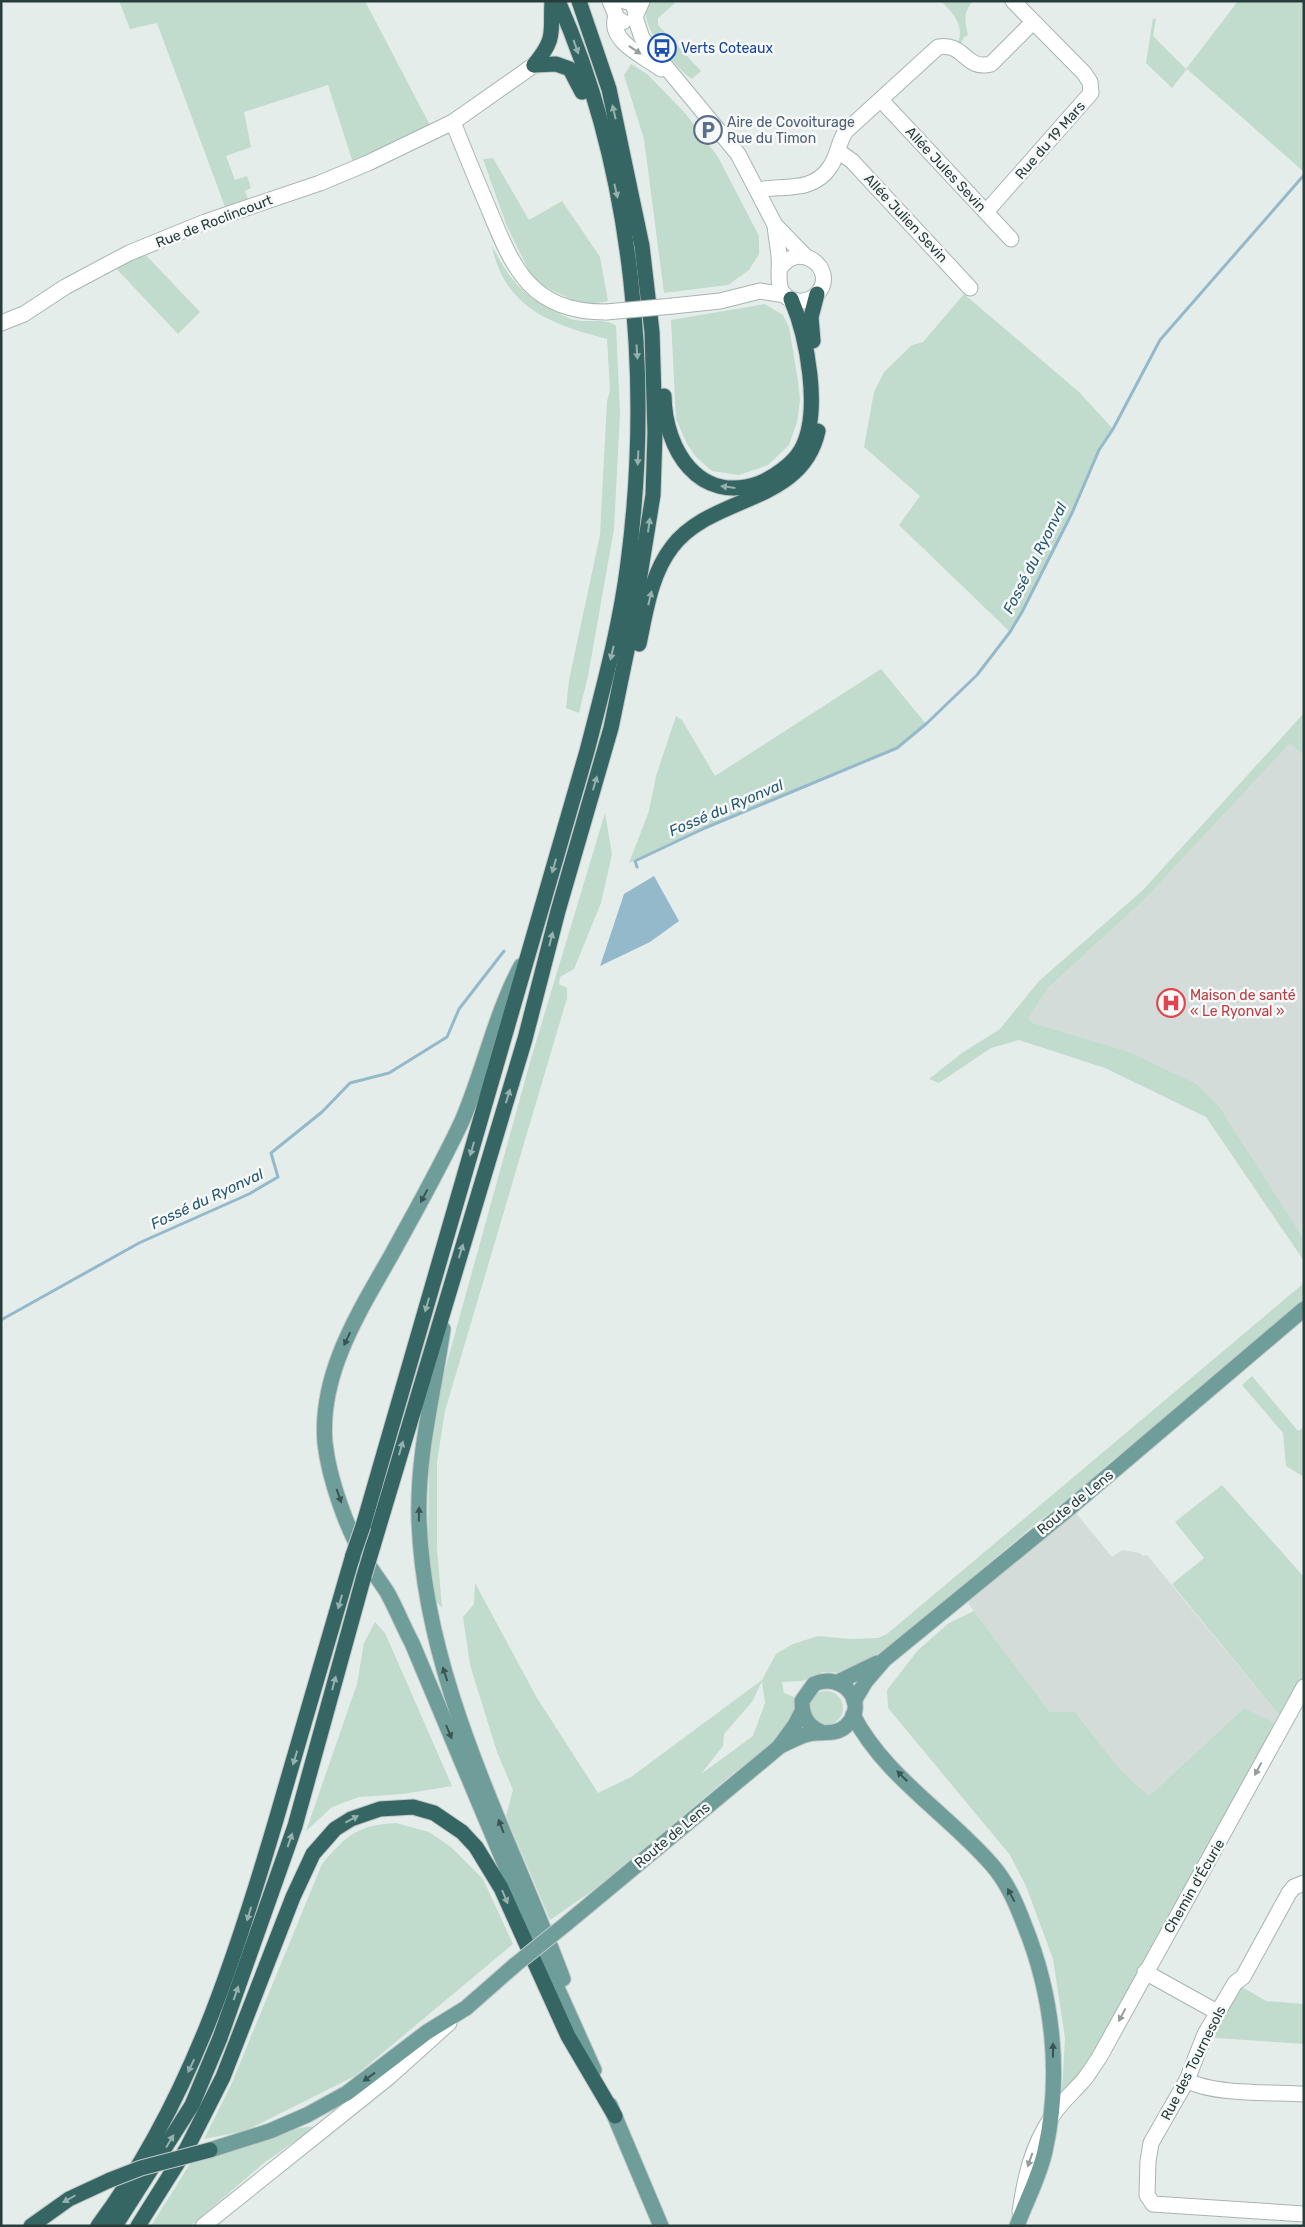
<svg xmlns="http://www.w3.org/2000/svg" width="1305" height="2227" viewBox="0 0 1305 2227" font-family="Rubik,sans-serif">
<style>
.built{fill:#d4dcda}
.green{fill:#c1dbcd;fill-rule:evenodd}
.water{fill:#94b9cb}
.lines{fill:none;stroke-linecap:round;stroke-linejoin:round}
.stream{stroke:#94b9cb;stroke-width:3}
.minor-casing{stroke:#a8b5b3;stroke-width:17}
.major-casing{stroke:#c2c9c8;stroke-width:17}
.highway-casing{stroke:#c2c9c8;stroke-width:17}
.minor{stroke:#fff;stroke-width:15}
.major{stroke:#6f9d99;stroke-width:15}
.highway{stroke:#366664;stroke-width:15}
.minor-bridge-casing{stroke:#a8b5b3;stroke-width:17;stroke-linecap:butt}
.major-bridge-casing{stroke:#c2c9c8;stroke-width:17;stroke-linecap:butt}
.highway-bridge-casing{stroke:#c2c9c8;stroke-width:17;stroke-linecap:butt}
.minor-bridge{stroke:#fff;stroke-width:15}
.major-bridge{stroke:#6f9d99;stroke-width:15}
.highway-bridge{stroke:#366664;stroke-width:15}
.oneway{fill:#96b0ae}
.oneway2{fill:#929e9d}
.oneway3{fill:#385552}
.labels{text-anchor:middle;stroke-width:5;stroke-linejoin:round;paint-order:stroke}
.transit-label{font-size:14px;fill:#164399;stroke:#f6f9f8;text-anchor:start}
.service-label{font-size:14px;fill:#4e5e75;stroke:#f6f9f8;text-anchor:start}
.street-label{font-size:14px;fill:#263d3b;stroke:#f6f9f8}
.health-label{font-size:14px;fill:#be3a42;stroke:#f6f9f8;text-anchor:start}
.water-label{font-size:15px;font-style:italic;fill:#275872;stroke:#f6f9f8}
</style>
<rect width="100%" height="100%" fill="#e5edeb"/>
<g class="built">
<path d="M 1290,742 L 1304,756 L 1304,1239 L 1219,1106 L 1197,1084 L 1130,1052 L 1033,1023 L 1028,1018 L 1048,988 L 1143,901 Z"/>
<path d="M 1071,1507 L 1112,1557 L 1122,1550 L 1140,1553 L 1143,1556 L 1147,1555 L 1284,1721 L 1281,1726 L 1244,1708 L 1149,1796 L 1119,1768 L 1075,1712 L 1050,1712 L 968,1603 L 1016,1551 Z"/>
</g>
<g class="green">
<path d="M 119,1 L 365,1 L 433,131 L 355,169 L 328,85 L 244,112 L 251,147 L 226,156 L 235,180 L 247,176 L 251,188 L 245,191 L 251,207 L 228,215 L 157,23 L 130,29 Z"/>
<path d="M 650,1 L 673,1 L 675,3 L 658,18 L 658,25 L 701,71 L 692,79 C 676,68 632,20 650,1 Z"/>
<path d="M 941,1 L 973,1 C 963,12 965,21 968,35 L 964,37 L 958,50 C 956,43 960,40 960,33 C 960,20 950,10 941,1 Z"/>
<path d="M 1238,1 L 1304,1 L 1304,172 L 1187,69 L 1172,88 L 1146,63 L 1153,18 L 1156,19 L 1153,36 L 1186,69 Z"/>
<path d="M 631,64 L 647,74 L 685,113 L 718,157 L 759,236 L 759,254 L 749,270 L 728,285 L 664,293 L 644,139 L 624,75 Z"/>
<path d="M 493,158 L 529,220 L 562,201 L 600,257 L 608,301 L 582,305 L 534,281 L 506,224 L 483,159 Z"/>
<path d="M 492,246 C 509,278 521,295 554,311 C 561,314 568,319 575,320 C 588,323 606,318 616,326 L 620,412 L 614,529 L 588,676 L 579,713 L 566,708 L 569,680 L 600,535 L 607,401 L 610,390 L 607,339 C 552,324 505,309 492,246 Z"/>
<path d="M 140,249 L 200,312 L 178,334 L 111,263 Z"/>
<path d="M 964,294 L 1079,392 L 1113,429 L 1099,450 L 1072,513 L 1010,632 L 899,525 L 920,496 L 864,447 L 874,392 L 884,372 L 912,345 L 923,342 Z"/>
<path d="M 765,304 L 783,315 L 789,327 L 798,381 L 800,400 L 797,422 L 789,445 L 768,465 L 739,475 L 712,471 L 696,457 L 687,444 L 676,419 L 671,320 Z"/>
<path d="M 881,669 L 926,724 L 897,748 L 705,828 L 629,863 L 649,811 L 656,776 L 676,716 L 682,720 L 715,776 Z"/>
<path d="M 1304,713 L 1304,756 L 1290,743 L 1143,901 L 1048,988 L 1028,1018 L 1033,1023 L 1130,1052 L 1197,1084 L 1219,1106 L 1304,1239 L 1304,1261 L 1206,1117 L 1105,1068 L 1019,1040 L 991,1048 L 939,1083 L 929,1079 L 962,1053 L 1000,1029 L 1039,981 L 1143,890 Z"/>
<path d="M 605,813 L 612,854 L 601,903 L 574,969 L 560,977 L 559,984 L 567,988 L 567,998 L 445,1411 L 437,1462 L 437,1549 L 442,1608 L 434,1599 L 428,1554 L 429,1445 L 435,1406 L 530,1062 Z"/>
<path d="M 1304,1283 L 1304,1300 L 1199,1391 L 1109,1463 L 1077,1492 L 1039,1521 L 894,1643 L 848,1673 L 823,1672 L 803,1681 L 782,1682 L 784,1693 L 794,1697 C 797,1730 759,1754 735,1772 L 595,1889 L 550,1920 L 506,1816 L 513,1790 L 497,1752 L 470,1665 L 463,1617 L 474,1604 L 475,1583 L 537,1698 L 598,1793 L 631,1777 L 762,1680 L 776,1654 L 793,1644 L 818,1636 L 850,1639 L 878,1638 L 887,1634 ZM 762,1681 L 765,1703 L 753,1736 L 701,1774 L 723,1746 L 724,1734 L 752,1702 Z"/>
<path d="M 1252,1376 L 1298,1431 L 1304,1427 L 1304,1477 L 1286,1466 L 1283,1433 L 1242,1385 Z"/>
<path d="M 1222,1485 L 1304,1577 L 1304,1687 L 1284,1721 L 1172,1584 L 1204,1558 L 1175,1522 Z"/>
<path d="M 974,1611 L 1050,1712 L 1075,1712 L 1119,1768 L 1149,1796 L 1244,1708 L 1281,1726 L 1072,2091 L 1062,2091 L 1065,2038 L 1053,1959 L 1026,1886 L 1010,1855 L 888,1708 L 887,1690 L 918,1650 L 949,1623 Z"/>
<path d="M 375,1622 L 385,1633 L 452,1786 L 403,1794 L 359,1797 L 332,1807 L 306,1831 L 357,1684 L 364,1643 Z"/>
<circle cx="826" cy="1708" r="17"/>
<path d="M 396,1823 L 429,1832 L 451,1847 L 483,1879 L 513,1944 L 355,2076 L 245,2131 L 204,2139 L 231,2085 L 322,1864 C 347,1835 357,1825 396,1823 Z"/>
<path d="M 1235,1983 L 1266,2001 L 1304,2004 L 1304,2044 L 1216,2038 L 1205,2034 Z"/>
<path d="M 317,2126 L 265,2162 L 190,2226 L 151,2226 L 193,2159 L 241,2149 L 299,2128 Z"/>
</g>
<path class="water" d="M 654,876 L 679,921 L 650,942 L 600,966 L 624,894 Z"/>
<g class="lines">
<g class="stream">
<path d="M 637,867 L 635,861 L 705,828 L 897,748 L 926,724 L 977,675 L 1010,632 L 1022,612 L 1072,513 L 1099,450 L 1113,429 L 1160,340 L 1304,175"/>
<path d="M 1,1320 L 139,1243 L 249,1194 L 278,1177 L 271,1153 L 322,1112 L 350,1083 L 389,1073 L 447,1037 L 459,1009 L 504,951"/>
</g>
<defs>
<g id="minor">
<path d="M 610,1 L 617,18 L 623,22"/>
<path d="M 624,1 L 632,3 L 636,12"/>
<path d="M 642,1 L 635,17 L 642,38 L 738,154 L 775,225 L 805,256"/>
<path d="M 616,16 C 607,41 645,57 661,69"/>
<path d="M 881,100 L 1011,239"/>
<path d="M 453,122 C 464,150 476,179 488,207 C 513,268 530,312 606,312"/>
<path d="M 838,151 L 852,161 L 970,288"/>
<path d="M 758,190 C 783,185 813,193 830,167 C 838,156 838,142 846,131 L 938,47 C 965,42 965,71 991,64 L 1033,22"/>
<path d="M 986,212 L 1091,93 L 1090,82 L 1084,73 L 1013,1"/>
<path d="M 775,225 C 776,236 778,246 779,256 C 781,273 772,297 797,301 C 804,302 813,299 818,293 C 838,269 798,238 779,270"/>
<path d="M 673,306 L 720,301 L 760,291 L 785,295"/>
<path d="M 1,323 L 24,314 L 65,287 L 129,253 L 205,222 L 320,183 L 368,163 L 453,122 L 534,65"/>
<path d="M 1304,1883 L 1294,1887 L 1289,1893 L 1243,1977 L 1235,1983 L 1205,2034 L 1187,2080 L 1151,2143 L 1148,2161 L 1147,2195 L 1153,2204 L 1304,2214"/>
<path d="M 1145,1972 L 1217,2012"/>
<path d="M 1187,2080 C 1211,2095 1274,2092 1304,2094"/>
<path d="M 1020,2212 C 1025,2177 1032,2147 1051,2118 C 1059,2104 1071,2094 1081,2083 C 1088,2076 1093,2066 1099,2058 L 1304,1687"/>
<path d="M 203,2226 L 389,2077 L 449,2023"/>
</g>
<g id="major">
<path d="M 521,966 C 495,1014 484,1070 462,1121 C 441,1166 416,1210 392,1254 C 359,1312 319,1374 325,1443 C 329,1479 347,1530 366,1561 C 372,1571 380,1581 387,1592 C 396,1608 403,1626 412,1643 L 550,1972 L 594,2070"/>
<path d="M 443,1329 C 434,1393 417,1453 419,1519 C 424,1681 508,1831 563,1979"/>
<path d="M 838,1682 L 877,1663"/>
<path d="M 854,1701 L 866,1681 L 884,1660 L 1071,1507 L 1304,1309"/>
<path d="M 853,1715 C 884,1776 948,1814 992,1865 C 1007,1882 1016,1903 1024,1924 C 1053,1995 1062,2076 1045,2151 C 1039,2178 1026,2201 1017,2226"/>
<path d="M 780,1746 C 790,1742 799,1736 809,1734 C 822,1731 835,1736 846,1726 C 870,1704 843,1671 814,1684 L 802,1701 C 802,1716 807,1726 821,1732"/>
<path d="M 566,1924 L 779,1747 L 795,1725 L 802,1711"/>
<path d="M 610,2105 L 661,2226"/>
<path d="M 210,2150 L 270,2131 L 307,2115 L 347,2093 L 427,2032 L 466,2008 L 515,1965"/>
</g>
<g id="highway">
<path d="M 534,65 L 556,64 L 570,69 L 582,92"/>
<path d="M 534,65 C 557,37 550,33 552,1"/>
<path d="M 813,341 L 811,317 L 817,294"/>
<path d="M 664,396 C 665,450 699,505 760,483 C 774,477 793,464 801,450 C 822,413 807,336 791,299"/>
<path d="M 639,644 C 646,611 651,574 672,547 C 712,494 802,505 818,431"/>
<path d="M 363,1526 L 587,751 C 603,689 620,627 628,563 C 652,380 634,172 558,1"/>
<path d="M 373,1546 L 525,1039 L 558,911 L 611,728 L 631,631 L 653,495 L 655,433 L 652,332 L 642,246 L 609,89 L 579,1"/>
<path d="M 31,2226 L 69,2199 L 110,2180"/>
<path d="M 98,2226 C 188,2105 234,1963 276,1820 C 302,1732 328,1644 353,1555"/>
<path d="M 115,2226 L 192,2105 L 220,2038 L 295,1826 L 364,1576"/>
<path d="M 138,2226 L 187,2148 L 223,2077 L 293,1897 L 313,1854 L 335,1829 L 351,1819 L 380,1809 L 413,1807 L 434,1813 L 462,1832 L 476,1847 L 501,1888 L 568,2036 L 615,2116"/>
</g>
</defs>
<use href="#minor" class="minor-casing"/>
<use href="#major" class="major-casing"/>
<use href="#highway" class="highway-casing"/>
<use href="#minor" class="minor"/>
<use href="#major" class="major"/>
<use href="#highway" class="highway"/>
<defs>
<path id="minor-bridge" d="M 606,312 L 673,306"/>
<path id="major-bridge" d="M 515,1965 L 566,1924"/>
<g id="highway-bridge">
<path d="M 353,1555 L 363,1526"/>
<path d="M 364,1576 L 373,1546"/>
<path d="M 110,2180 L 141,2168 L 210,2150"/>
</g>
</defs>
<use href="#minor-bridge" class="minor-bridge-casing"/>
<use href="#major-bridge" class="major-bridge-casing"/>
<use href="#highway-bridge" class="highway-bridge-casing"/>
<use href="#minor-bridge" class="minor-bridge"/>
<use href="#major-bridge" class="major-bridge"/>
<use href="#highway-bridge" class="highway-bridge"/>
</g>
<defs><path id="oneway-solid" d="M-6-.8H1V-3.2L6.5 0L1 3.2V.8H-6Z" transform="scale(1.25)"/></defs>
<g class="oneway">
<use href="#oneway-solid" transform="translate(576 47) rotate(70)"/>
<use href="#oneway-solid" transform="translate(614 112) rotate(-103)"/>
<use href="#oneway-solid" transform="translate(616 191) rotate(77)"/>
<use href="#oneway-solid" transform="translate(637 352) rotate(86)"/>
<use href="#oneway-solid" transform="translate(638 458) rotate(93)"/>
<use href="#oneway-solid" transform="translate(728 487) rotate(-173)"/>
<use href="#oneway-solid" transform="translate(649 525) rotate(-82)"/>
<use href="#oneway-solid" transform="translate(650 598) rotate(-76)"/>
<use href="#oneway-solid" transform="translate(612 653) rotate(103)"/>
<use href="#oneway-solid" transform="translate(595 783) rotate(-74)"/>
<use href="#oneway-solid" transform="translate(554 866) rotate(106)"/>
<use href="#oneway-solid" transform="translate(551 939) rotate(-76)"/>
<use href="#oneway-solid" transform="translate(508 1096) rotate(-73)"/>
<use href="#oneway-solid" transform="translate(472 1149) rotate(106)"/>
<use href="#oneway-solid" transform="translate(461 1251) rotate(-73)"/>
<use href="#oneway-solid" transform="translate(427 1305) rotate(106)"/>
<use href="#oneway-solid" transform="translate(401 1448) rotate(-74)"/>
<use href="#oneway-solid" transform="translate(340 1602) rotate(106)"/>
<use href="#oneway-solid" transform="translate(334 1683) rotate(-75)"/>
<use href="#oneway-solid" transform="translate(295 1758) rotate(107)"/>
<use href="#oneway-solid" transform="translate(352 1819) rotate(-28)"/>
<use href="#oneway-solid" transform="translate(290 1840) rotate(-71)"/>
<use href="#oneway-solid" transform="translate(505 1897) rotate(67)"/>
<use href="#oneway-solid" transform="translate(249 1914) rotate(107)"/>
<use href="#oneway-solid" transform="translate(236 1993) rotate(-71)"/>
<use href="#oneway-solid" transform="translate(191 2066) rotate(115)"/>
<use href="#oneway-solid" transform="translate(170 2141) rotate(-59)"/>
<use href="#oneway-solid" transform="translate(69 2199) rotate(150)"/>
</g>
<g class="oneway2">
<use href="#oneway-solid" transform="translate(635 50) rotate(34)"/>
<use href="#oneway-solid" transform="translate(1258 1769) rotate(118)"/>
<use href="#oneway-solid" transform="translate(1122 2015) rotate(118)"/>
<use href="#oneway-solid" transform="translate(1030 2160) rotate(109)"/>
</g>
<g class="oneway3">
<use href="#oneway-solid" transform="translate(424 1196) rotate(118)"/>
<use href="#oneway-solid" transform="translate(347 1339) rotate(115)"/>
<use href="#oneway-solid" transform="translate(339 1496) rotate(71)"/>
<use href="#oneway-solid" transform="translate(419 1514) rotate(-89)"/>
<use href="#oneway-solid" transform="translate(445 1674) rotate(-108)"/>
<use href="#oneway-solid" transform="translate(449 1732) rotate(67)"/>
<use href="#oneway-solid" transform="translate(902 1776) rotate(-135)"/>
<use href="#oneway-solid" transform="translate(501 1826) rotate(-111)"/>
<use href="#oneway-solid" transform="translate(1011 1895) rotate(-118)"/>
<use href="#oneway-solid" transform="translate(1053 2050) rotate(-90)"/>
<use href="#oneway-solid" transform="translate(369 2077) rotate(144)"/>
</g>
<defs>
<symbol id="bus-ring" viewBox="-11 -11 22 22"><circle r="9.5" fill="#f6f9f8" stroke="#1a4fb4" stroke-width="1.5"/><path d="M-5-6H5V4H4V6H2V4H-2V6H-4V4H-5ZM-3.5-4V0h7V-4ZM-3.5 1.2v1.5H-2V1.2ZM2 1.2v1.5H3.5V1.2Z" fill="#1a4fb4"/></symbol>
<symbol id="parking-ring" viewBox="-11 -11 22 22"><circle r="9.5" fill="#f6f9f8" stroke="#5c6f8a" stroke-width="1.5"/><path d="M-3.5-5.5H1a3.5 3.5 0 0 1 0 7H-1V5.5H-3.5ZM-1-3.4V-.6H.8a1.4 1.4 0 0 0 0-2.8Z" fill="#5c6f8a"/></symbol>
<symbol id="hospital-ring" viewBox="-11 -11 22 22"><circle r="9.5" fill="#f6f9f8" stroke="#e0444e" stroke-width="1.5"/><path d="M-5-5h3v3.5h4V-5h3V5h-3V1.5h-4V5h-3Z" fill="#e0444e"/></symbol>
</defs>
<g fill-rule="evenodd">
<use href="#bus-ring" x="646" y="32" width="32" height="32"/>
<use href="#parking-ring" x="692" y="114" width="32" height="32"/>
<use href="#hospital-ring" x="1155" y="987" width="32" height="32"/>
</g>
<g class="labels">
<g class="transit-label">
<text x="681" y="53">Verts Coteaux</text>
</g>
<g class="service-label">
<text x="727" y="127">Aire de Covoiturage<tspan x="727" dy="16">Rue du Timon</tspan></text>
</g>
<g class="street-label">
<text transform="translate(1050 140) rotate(-49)" y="5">Rue du 19 Mars</text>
<text transform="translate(946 169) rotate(47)" y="5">Allée Jules Sevin</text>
<text transform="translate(906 218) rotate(47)" y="5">Allée Julien Sevin</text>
<text transform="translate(214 221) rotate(-21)" y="5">Rue de Roclincourt</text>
<text transform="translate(1075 1502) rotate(-39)" y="5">Route de Lens</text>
<text transform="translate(672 1835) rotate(-40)" y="5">Route de Lens</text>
<text transform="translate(1194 1886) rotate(-60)" y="5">Chemin d'Écurie</text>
<text transform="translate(1193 2063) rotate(-63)" y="5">Rue des Tournesols</text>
</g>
<g class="health-label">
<text x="1190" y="1000">Maison de santé<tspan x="1190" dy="16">« Le Ryonval »</tspan></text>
</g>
<g class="water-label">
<text transform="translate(1035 558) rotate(-63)" y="5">Fossé du Ryonval</text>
<text transform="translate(726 808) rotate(-23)" y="5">Fossé du Ryonval</text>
<text transform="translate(207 1199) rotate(-25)" y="5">Fossé du Ryonval</text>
</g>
</g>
<rect width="1305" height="2227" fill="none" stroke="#263d3b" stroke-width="5"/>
</svg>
